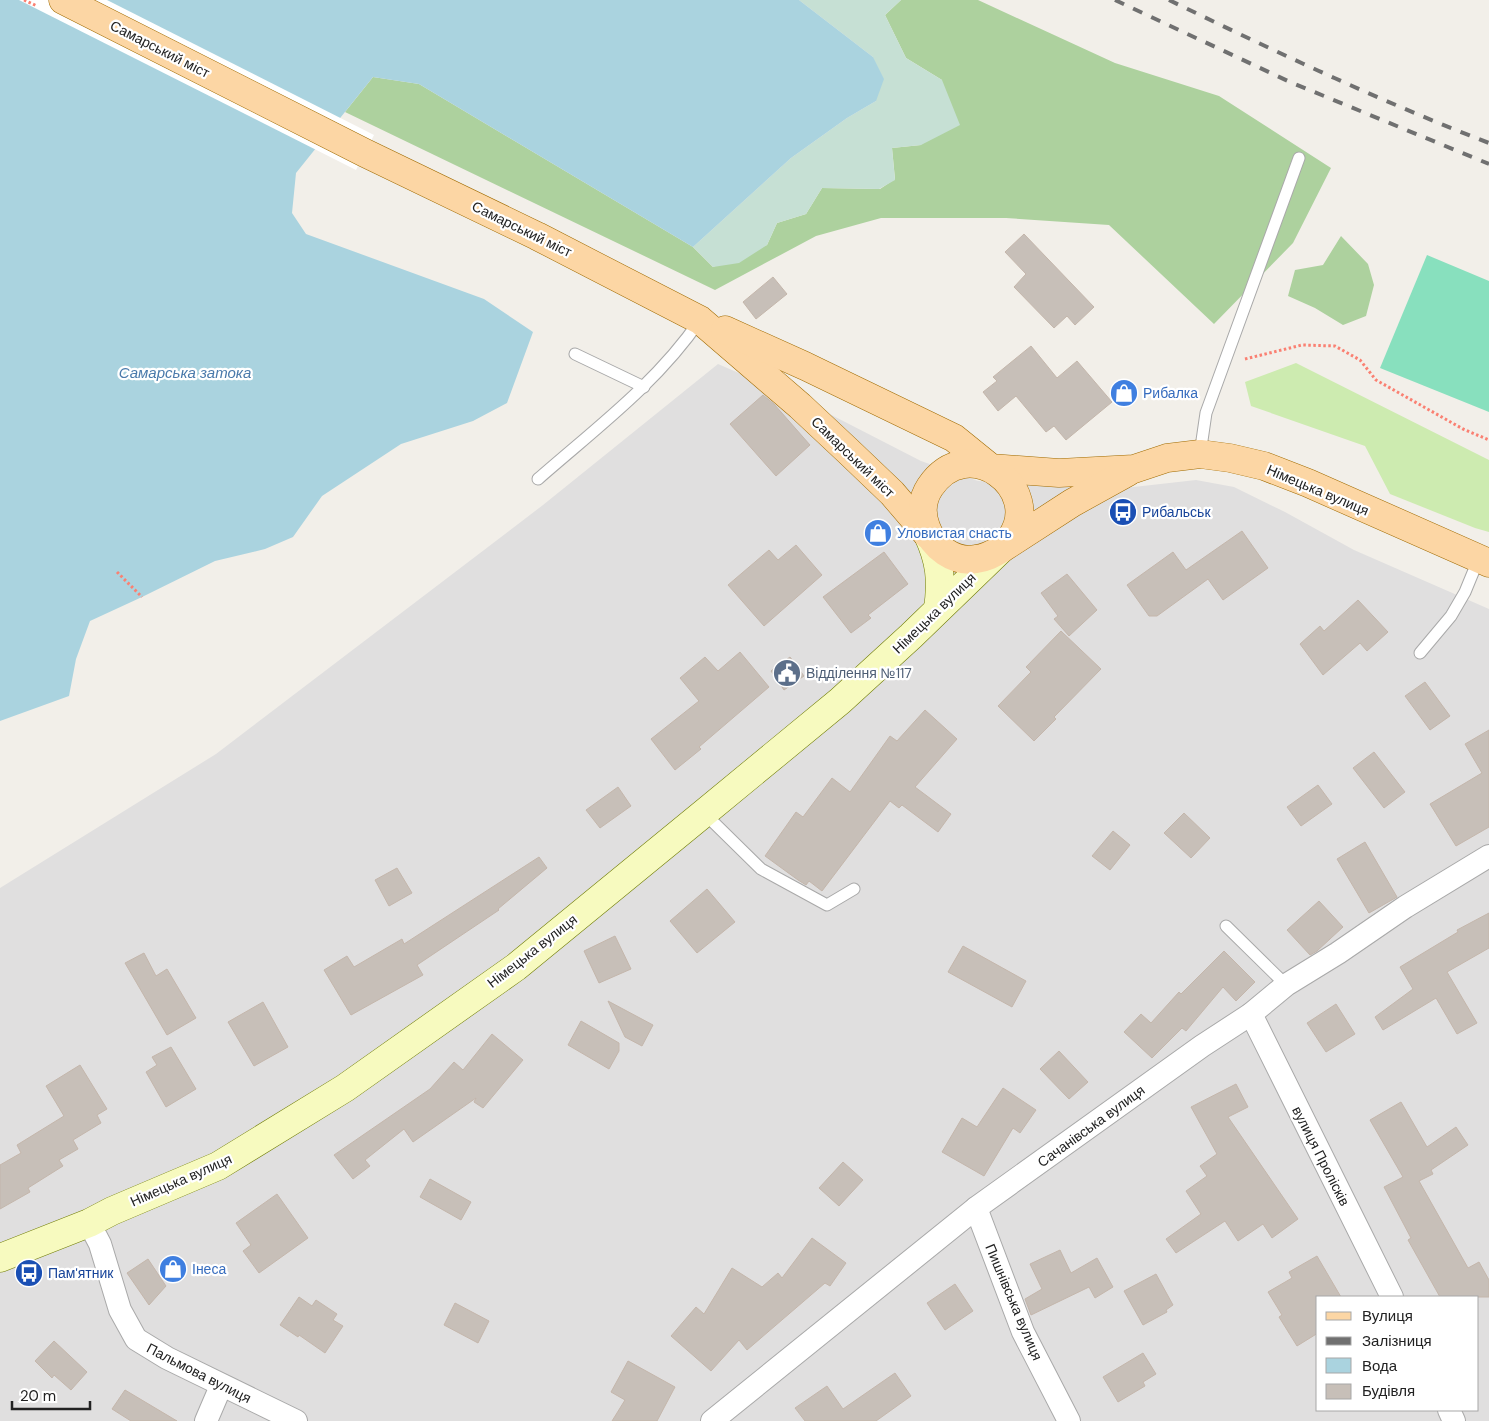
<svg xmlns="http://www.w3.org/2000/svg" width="1489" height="1421" viewBox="0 0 1489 1421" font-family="'DM Sans',sans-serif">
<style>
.residential{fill:#e0dfdf;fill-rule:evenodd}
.grass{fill:#cdebb0}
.forest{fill:#add19e}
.wetland{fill:#c6e0d4}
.pitch{fill:#88e0be}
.water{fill:#aad3df}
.pier{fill:#fff}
.building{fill:#c7bfb8;stroke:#c4b6ab}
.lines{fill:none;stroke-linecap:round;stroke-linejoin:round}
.service-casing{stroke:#a9a9a9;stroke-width:13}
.minor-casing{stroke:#a9a9a9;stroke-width:24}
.secondary-casing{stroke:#707d05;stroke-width:29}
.primary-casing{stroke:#a06b00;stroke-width:29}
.path{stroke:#fa8072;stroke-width:3;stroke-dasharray:2.5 2.5;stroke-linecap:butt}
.service{stroke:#fff;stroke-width:11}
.minor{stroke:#fff;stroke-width:22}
.secondary{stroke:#f7fabf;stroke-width:28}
.primary{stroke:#fcd6a4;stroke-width:28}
.rail{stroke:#707070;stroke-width:4;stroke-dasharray:10 10;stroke-linecap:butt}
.labels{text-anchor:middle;stroke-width:4.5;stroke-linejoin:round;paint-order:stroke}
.street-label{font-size:14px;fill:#222;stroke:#fff}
.shop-label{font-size:14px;fill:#366cbe;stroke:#fff;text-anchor:start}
.transit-label{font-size:14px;fill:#164399;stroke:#fff;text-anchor:start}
.service-label{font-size:14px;fill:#4e5e75;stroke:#fff;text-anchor:start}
.water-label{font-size:15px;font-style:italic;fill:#4a7aab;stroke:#fff}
</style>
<rect width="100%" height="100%" fill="#f2efe9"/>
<path class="residential" d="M 718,364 L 812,405 L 921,461 L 978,481 L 1036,484 L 1107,490 L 1196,480 L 1234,487 L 1285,512 L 1354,550 L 1489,609 L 1489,1421 L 0,1421 L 0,888 L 216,754 L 543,505 ZM 1318,1297 L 1478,1297 L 1478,1410 L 1318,1410 Z"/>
<path class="grass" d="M 1296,363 L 1489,460 L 1489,532 L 1475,528 L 1390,494 L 1365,446 L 1251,406 L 1245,382 Z"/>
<g class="forest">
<path d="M 901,0 L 978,0 L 1115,63 L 1219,96 L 1331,168 L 1293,243 L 1214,324 L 1109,225 L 1006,218 L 881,218 L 816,236 L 715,290 L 345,112 L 373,77 L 419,84 L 693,247 L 713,267 L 767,245 L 777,223 L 806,214 L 822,188 L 880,189 L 895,179 L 892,148 L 921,145 L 942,80 L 906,58 L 885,15 Z"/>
<path d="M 1341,236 L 1368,264 L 1374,285 L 1366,316 L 1343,325 L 1315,308 L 1288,296 L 1295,270 L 1323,265 Z"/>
</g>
<path class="wetland" d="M 799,0 L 901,0 L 885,15 L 906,58 L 942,80 L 960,125 L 921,145 L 892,148 L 895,180 L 879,189 L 822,188 L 806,214 L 777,223 L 767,245 L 739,263 L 713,267 L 693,247 L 791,158 L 847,118 L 876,101 L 873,57 Z"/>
<path class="pitch" d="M 1427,255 L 1489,281 L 1489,412 L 1380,368 Z"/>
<path class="water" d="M 0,0 L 799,0 L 873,57 L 884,79 L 876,101 L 847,118 L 791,158 L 693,247 L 419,84 L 373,77 L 296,173 L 292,213 L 306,234 L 484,299 L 533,332 L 507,403 L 473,421 L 401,444 L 322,496 L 293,537 L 265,549 L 215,561 L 142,597 L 90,621 L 76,659 L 69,696 L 0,721 Z"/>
<path class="pier" d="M 19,0 L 107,0 L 374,135 L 356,170 Z"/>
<g class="building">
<path d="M 1024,234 L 1094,307 L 1075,325 L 1067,316 L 1054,328 L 1014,287 L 1026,274 L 1005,252 Z"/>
<path d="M 773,277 L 787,294 L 756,319 L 743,302 Z"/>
<path d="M 1031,346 L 1057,378 L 1077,361 L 1112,402 L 1066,440 L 1054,426 L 1046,432 L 1016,396 L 998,411 L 983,392 L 997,381 L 993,377 Z"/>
<path d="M 763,395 L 774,404 L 810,445 L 776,476 L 730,424 Z"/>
<path d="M 1242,531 L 1268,568 L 1223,600 L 1208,579 L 1157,616 L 1149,616 L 1127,585 L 1173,552 L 1186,570 Z"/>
<path d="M 796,545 L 822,575 L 764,626 L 728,585 L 769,550 L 778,560 Z"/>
<path d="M 884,552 L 908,584 L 868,615 L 871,618 L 851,633 L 823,597 Z"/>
<path d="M 1067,574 L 1097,610 L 1069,636 L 1054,619 L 1058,616 L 1041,593 Z"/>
<path d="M 1358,600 L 1388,632 L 1367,651 L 1360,643 L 1323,675 L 1300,644 L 1320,626 L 1324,631 Z"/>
<path d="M 1061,631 L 1101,669 L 1054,717 L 1056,719 L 1034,741 L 998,706 L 1031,672 L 1026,667 Z"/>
<path d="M 740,652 L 769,687 L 699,747 L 701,749 L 675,770 L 651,739 L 699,701 L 680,678 L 705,657 L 718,671 Z"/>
<path d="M 790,657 L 804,676 L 784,690 L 771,671 Z"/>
<path d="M 1425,682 L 1450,716 L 1430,730 L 1405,696 Z"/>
<path d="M 925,710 L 957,739 L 915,787 L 951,814 L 938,832 L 902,805 L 899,808 L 890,801 L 822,891 L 809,881 L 806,885 L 798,880 L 765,856 L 796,812 L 803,817 L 832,778 L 850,792 L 890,736 L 897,741 Z"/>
<path d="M 1489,730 L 1489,827 L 1456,846 L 1430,804 L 1482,773 L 1465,744 Z"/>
<path d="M 1374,752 L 1405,792 L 1384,808 L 1353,768 Z"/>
<path d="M 1318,785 L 1332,804 L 1301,826 L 1287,807 Z"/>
<path d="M 618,787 L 631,806 L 600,828 L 586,810 Z"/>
<path d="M 1184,813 L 1210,838 L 1191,858 L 1164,833 Z"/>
<path d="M 1113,831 L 1130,845 L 1110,870 L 1092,856 Z"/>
<path d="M 1365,842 L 1397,897 L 1369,913 L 1337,859 Z"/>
<path d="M 539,857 L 547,868 L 498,909 L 499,910 L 417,965 L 423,975 L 351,1015 L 324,970 L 347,956 L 354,967 L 402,939 L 404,944 Z"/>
<path d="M 397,868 L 412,893 L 389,906 L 375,880 Z"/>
<path d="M 707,889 L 735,922 L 697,953 L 670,921 Z"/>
<path d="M 1319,901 L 1343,927 L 1317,951 L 1310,955 L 1287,930 Z"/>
<path d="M 1489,913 L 1489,948 L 1447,972 L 1477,1023 L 1457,1034 L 1436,998 L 1383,1030 L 1375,1017 L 1413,989 L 1400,967 L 1458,932 L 1457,930 Z"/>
<path d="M 615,936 L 631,969 L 599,983 L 584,951 Z"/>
<path d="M 963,946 L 1026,981 L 1012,1007 L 948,972 Z"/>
<path d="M 1224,951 L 1255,982 L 1236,1001 L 1223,987 L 1186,1031 L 1182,1028 L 1152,1058 L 1124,1032 L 1141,1014 L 1151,1023 L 1179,992 L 1181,994 Z"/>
<path d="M 144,953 L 156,976 L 167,969 L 196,1018 L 167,1035 L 125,963 Z"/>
<path d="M 608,1001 L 653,1025 L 642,1046 L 625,1037 Z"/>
<path d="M 263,1002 L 288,1047 L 254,1066 L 228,1022 Z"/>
<path d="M 1336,1004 L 1355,1034 L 1326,1052 L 1307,1023 Z"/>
<path d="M 581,1021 L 619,1043 L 619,1051 L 609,1069 L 568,1045 Z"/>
<path d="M 492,1034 L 523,1060 L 483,1108 L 474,1102 L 476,1098 L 413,1142 L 404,1129 L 365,1160 L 370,1166 L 353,1179 L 334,1155 L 430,1089 L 454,1062 L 463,1070 Z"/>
<path d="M 171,1047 L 196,1089 L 166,1107 L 146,1072 L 157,1065 L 152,1057 Z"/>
<path d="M 1059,1051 L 1088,1082 L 1069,1099 L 1040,1069 Z"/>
<path d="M 80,1065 L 107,1109 L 97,1115 L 101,1123 L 73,1140 L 78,1149 L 59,1160 L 63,1166 L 28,1188 L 30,1192 L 0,1209 L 0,1165 L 21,1153 L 17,1145 L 64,1116 L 46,1086 Z"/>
<path d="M 1236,1084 L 1248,1107 L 1228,1117 L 1298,1219 L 1272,1238 L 1263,1224 L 1238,1241 L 1225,1221 L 1176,1253 L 1166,1239 L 1201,1214 L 1186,1191 L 1207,1176 L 1200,1166 L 1217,1154 L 1191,1107 Z"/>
<path d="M 1003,1088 L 1036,1110 L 1020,1133 L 1013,1128 L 984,1176 L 942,1152 L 962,1118 L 977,1127 Z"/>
<path d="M 1401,1102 L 1427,1147 L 1456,1127 L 1468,1145 L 1431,1170 L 1433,1174 L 1419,1181 L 1468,1268 L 1479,1262 L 1489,1280 L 1489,1297 L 1440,1297 L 1408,1240 L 1411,1238 L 1384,1187 L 1403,1177 L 1370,1120 Z"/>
<path d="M 843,1162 L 863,1180 L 839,1206 L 819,1188 Z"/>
<path d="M 430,1179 L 471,1202 L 461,1220 L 420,1197 Z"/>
<path d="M 277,1194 L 308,1238 L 259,1273 L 243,1251 L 251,1245 L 236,1223 Z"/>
<path d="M 812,1238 L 846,1263 L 830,1286 L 825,1283 L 747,1350 L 739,1340 L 711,1371 L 671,1336 L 696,1307 L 704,1314 L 732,1268 L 762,1287 L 778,1273 L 782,1278 Z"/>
<path d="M 1060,1250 L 1071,1273 L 1097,1258 L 1113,1287 L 1095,1298 L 1089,1287 L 1031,1315 L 1025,1299 L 1042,1289 L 1030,1264 Z"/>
<path d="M 1317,1256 L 1341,1297 L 1318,1297 L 1318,1333 L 1297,1346 L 1279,1317 L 1282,1315 L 1268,1292 L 1292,1278 L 1289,1272 Z"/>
<path d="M 148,1259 L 166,1286 L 149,1305 L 127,1273 Z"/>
<path d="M 1156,1274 L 1173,1305 L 1166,1310 L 1167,1312 L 1143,1325 L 1124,1291 Z"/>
<path d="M 955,1284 L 973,1311 L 945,1330 L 927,1303 Z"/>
<path d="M 299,1297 L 312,1306 L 316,1300 L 337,1314 L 333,1320 L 343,1326 L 325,1353 L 299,1335 L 298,1337 L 280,1325 Z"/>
<path d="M 455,1303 L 489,1321 L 478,1343 L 444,1325 Z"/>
<path d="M 54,1341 L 87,1372 L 71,1390 L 54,1375 L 52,1378 L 35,1361 Z"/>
<path d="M 1143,1353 L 1156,1374 L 1143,1382 L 1145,1386 L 1118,1402 L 1103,1377 Z"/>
<path d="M 628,1361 L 675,1387 L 657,1421 L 612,1421 L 625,1400 L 611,1392 Z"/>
<path d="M 895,1373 L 911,1396 L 876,1421 L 805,1421 L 795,1408 L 827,1386 L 843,1409 Z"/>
<path d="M 125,1390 L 177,1421 L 131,1421 L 112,1409 Z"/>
</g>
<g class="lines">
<defs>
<g id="service">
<path d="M 575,354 L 644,387"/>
<path d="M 1200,454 L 1206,413 L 1299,158"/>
<path d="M 538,479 C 595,429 657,383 700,320"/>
<path d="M 1420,653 L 1451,616 L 1465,592 L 1479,558"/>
<path d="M 704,813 L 761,869 L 827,905 L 854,889"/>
<path d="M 1226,926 L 1286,985"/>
</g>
<g id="minor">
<path d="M 1251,1014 L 1392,1297"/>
<path d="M 976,1208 L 1023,1332 L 1069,1421"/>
<path d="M 89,1223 L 100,1244 L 120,1310 L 136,1339 L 167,1358 L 296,1421"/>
<path d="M 1449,1410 L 1454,1421"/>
<path d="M 206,1421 L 221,1386"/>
<path d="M 712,1421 L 976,1208 L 1202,1046 L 1251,1014 L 1286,985 L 1338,953 L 1405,907 L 1489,856"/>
</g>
<g id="secondary">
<path d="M 928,535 C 940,561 942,580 938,609"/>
<path d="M 0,1258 L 89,1223 L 112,1211 L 218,1166 L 345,1088 L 516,967 L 704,813 L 840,701 L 911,636 L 1001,549"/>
</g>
<g id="primary">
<path d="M 63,0 L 365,153 L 537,236 L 700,320 L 800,406 L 848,451 L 892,493 L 928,535"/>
<path d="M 725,330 L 805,366 L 954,438 L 991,468 L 1059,473 L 1134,469 L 1167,458 L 1200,454 L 1230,458 L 1264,466 L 1308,483 L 1489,563"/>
<path d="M 1001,549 C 1004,546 1008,542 1011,538 C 1045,489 968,430 930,487 C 922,499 921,514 926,527 C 933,547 954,563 976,559 C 986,558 993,554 1001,549 L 1072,503 L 1128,472"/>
</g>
</defs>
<use href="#service" class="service-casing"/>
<use href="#minor" class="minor-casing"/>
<use href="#secondary" class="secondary-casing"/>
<use href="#primary" class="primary-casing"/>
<g class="path">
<path d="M 24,0 L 37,6"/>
<path d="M 1245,359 L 1302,345 L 1335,346 L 1360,360 L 1376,380 L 1463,429 L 1489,440"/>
<path d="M 117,572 L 142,597"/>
</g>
<use href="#service" class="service"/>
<use href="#minor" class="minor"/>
<use href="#secondary" class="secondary"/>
<use href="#primary" class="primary"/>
<g class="rail">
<path d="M 1115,0 L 1290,82 L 1489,164"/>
<path d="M 1169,0 C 1274,51 1380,101 1489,143"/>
</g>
</g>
<defs>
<symbol id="shop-disc" viewBox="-11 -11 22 22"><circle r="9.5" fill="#3f7fe0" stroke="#fff"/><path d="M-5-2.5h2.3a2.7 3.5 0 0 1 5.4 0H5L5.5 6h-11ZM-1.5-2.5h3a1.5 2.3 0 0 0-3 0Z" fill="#fff"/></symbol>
<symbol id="bus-disc" viewBox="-11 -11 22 22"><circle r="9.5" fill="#1a4fb4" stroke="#fff"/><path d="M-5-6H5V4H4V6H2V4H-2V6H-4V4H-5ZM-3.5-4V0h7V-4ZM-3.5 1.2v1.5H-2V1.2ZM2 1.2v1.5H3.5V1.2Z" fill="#fff"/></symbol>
<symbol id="civic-disc" viewBox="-11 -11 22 22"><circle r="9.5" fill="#5c6f8a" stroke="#fff"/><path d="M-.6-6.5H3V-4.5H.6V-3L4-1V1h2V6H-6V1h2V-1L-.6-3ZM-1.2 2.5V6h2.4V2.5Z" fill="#fff"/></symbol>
</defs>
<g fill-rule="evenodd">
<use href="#shop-disc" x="1108" y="377" width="32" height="32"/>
<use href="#bus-disc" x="1107" y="496" width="32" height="32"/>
<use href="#shop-disc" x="862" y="517" width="32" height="32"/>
<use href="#civic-disc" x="771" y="657" width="32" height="32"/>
<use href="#shop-disc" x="157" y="1253" width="32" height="32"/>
<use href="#bus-disc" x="13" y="1257" width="32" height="32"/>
</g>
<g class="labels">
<g class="street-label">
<text transform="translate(160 49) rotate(27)" y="5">Самарський міст</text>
<text transform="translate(522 229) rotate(26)" y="5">Самарський міст</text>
<text transform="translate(853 457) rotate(44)" y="5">Самарський міст</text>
<text transform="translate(1318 490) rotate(23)" y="5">Німецька вулиця</text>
<text transform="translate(934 613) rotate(-44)" y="5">Німецька вулиця</text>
<text transform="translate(532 951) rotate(-38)" y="5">Німецька вулиця</text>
<text transform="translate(1091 1126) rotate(-36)" y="5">Сачанівська вулиця</text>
<text transform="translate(1321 1156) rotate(63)" y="5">вулиця Пролісків</text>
<text transform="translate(181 1180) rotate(-24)" y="5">Німецька вулиця</text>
<text transform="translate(1014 1302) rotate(67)" y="5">Пишнівська вулиця</text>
<text transform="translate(199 1373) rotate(27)" y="5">Пальмова вулиця</text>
</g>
<g class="shop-label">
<text x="1143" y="398">Рибалка</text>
<text x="897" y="538">Уловистая снасть</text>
<text x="192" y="1274">Інеса</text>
</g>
<g class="transit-label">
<text x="1142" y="517">Рибальськ</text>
<text x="48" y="1278">Пам'ятник</text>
</g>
<g class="service-label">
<text x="806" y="678">Відділення №117</text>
</g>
<g class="water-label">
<text x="185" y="378">Самарська затока</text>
</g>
</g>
<rect x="1316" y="1296" width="162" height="115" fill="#ffffff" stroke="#a7a7a7"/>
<rect x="1326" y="1312" width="25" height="8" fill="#fcd6a4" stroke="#a7a7a7"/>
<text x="1362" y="1321" font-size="15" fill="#222222">Вулиця</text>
<rect x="1326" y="1337" width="25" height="8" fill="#707070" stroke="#a7a7a7"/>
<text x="1362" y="1346" font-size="15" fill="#222222">Залізниця</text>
<rect x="1326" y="1358" width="25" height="15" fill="#aad3df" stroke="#a7a7a7"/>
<text x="1362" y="1371" font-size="15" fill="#222222">Вода</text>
<rect x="1326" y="1384" width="25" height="15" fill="#c7bfb8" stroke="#a7a7a7"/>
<text x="1362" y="1396" font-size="15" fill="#222222">Будівля</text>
<path d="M12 1401v8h78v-8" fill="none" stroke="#222222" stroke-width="2.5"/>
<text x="20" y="1401" font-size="15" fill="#222222" stroke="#ffffff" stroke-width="4" paint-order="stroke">20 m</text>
</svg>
